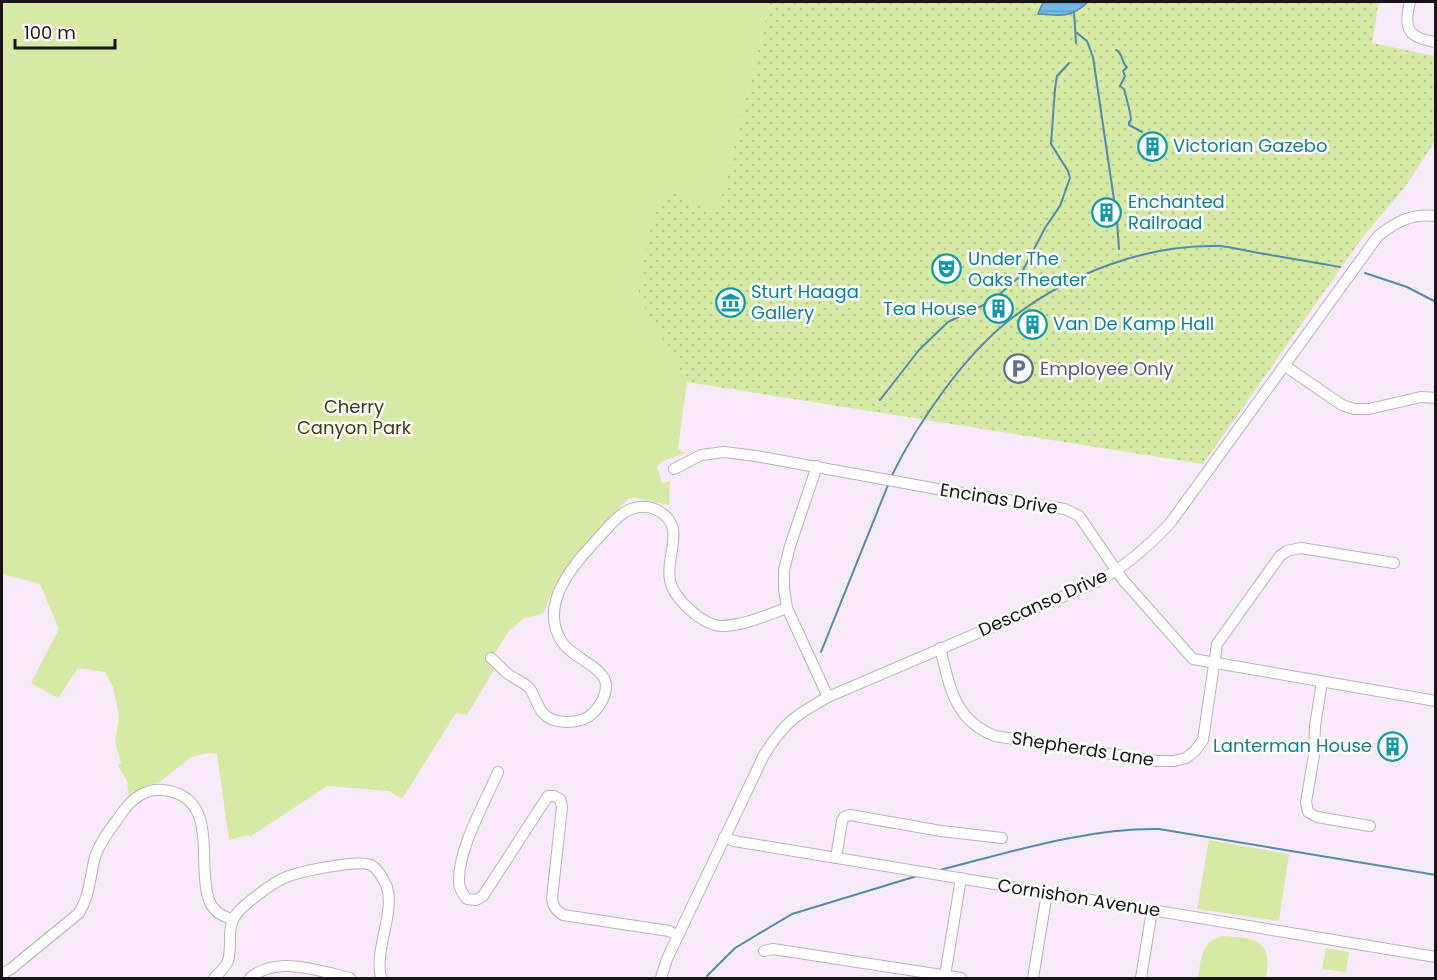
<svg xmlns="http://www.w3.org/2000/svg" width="1437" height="980" viewBox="0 0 1437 980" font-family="Poppins,sans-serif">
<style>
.green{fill:#d6eaa6}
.garden{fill:url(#garden-dots)}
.water{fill:url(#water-rules);stroke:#5789a9;stroke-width:1.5}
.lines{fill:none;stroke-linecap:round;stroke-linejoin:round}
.stream{stroke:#5789a9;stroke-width:2}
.minor-casing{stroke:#bcb0be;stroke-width:12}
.minor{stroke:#fff;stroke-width:10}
.labels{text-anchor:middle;stroke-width:5;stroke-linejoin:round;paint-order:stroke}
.culture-label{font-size:18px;fill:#0d838f;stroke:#fff;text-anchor:start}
.service-label{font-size:18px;fill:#4e5e75;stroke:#fff;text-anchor:start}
.park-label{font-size:18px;fill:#35410c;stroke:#fff}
.street-label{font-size:18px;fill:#171318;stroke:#fff}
</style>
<defs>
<pattern id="garden-dots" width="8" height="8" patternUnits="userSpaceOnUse" patternTransform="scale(1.5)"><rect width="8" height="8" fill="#d6eaa6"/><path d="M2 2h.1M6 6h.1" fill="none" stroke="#b7c88e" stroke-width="1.8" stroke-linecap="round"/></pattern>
<pattern id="water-rules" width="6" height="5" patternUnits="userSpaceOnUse" patternTransform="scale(1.5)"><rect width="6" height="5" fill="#73bbe7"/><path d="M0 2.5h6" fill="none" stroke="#63a0c5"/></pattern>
</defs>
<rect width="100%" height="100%" fill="#f7eaf9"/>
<g class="green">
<path d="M 2,2 L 770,2 L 718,213 L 640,289 L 687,381 L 678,449 L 685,453 L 663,461 L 657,466 L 662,483 L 670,481 L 669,505 L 635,498 L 628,499 C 593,536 561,566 543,614 L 524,618 L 508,632 L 495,653 L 494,670 L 467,715 L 456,713 L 402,799 L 389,791 L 327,786 L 250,837 L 249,835 L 229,840 L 217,754 L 209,753 L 191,757 L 160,782 L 148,785 L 129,797 L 127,781 L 118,766 L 121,763 L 115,742 L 119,716 L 113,687 L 105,672 L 78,668 L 58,698 L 31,683 L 59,629 L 40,584 L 2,574 Z"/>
<path d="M 1209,840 L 1289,854 L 1279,921 L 1197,909 Z"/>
<path d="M 1222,936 C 1257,938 1273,940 1266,978 L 1198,978 C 1201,960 1201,941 1222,936 Z"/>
<path d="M 1326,948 L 1349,952 L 1346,972 L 1322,969 Z"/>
</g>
<path class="garden" d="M 770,2 L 1379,2 L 1372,43 L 1435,56 L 1435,141 L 1405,187 L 1362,238 L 1203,464 L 687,382 L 638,296 L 645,252 L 655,212 L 671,192 L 718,212 Z"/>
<path class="water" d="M 1043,2 L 1088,2 C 1071,18 1061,16 1038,14 Z"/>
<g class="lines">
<g class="stream">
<path d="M 1074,12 L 1076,43"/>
<path d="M 1077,33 L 1087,41 L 1093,57 L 1117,220 L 1119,249"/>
<path d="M 1116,50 C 1123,53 1121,62 1127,67 L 1123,71 L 1125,76 L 1120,86 L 1124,89 C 1127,101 1130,109 1131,120 L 1129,122 L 1129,125 L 1142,132"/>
<path d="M 1365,273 L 1407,287 L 1436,302"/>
<path d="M 880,400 L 919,350 L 948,322 L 992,301 L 1020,276 L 1045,228 L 1060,206 L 1070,178 L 1068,171 L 1051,144 L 1055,89 L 1057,76 L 1069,63"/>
<path d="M 891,477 C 918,422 964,355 1012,318 C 1069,274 1145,244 1219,246 C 1232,247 1246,251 1259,253 C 1286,258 1313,262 1340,267"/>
<path d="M 821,652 L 888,485"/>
<path d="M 940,870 C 1011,852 1085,828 1159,829 L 1436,875"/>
<path d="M 707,976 L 735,948 L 792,914 L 917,876"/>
</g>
<defs>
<g id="minor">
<path d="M 1410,2 C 1403,29 1408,38 1436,42"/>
<path d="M 1285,366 L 1342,405 L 1354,409 L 1369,409 L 1421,397 L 1436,398"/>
<path d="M 817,466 L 790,546 L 784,570 L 784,589 L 787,608 L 828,697"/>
<path d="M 674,469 L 701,455 L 724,452 L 756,456 L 943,490 L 1065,509 L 1079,516 L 1123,580 L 1193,659 L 1436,701"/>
<path d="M 940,648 C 950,687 954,720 995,736 L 1156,761 L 1174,761 L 1186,758 L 1195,751 L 1203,740 L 1217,644 L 1280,556 L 1287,551 L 1301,548 L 1394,563"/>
<path d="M 491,658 C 497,663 502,669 508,674 C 514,679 525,682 530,689 C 535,696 537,706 543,713 C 554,726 582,724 593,713 C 600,706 606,696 606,685 C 605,667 572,658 562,642 C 537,604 575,563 600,536 C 609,527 618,514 631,509 C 639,506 649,506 657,510 C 688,526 665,554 670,580 C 673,598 702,625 721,626 C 743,626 767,615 787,608"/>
<path d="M 1322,682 L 1315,726 L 1314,755 L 1306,802 L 1308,812 L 1317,817 L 1370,826"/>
<path d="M 498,772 C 485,803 458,848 459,882 C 459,889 463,894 467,899 L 476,900 L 483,896 L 544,802 L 548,796 L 554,796 L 560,799 L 562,807 L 552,898 C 553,907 556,910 563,915 L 669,931 L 678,936"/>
<path d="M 724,837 L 734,841 L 1436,957"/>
<path d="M 836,858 L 842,821 L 844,817 L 850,815 L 941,831 L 1002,838"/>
<path d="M 764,951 L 773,949 L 961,978"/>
<path d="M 2,974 L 12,968 L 79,913 C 90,895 90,876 95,857 C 101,839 114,825 124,810 C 133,798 147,788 163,790 C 221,796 196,864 209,900 C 213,912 223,916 233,920"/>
<path d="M 945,976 L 961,878"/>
<path d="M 214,978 C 219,973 225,968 228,961 C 233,944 225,928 238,912 C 245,904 271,884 282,879 C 295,872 358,859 371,865 C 378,869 384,880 387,887 C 395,914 374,949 381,978"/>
<path d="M 250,978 C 277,955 320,971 350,978"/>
<path d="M 661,978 L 667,959 L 764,755 C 785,722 794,716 828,697 L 1097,582 C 1126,566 1149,546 1171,522 L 1378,236 C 1396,222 1411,213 1436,216"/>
<path d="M 1033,978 L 1047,893"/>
<path d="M 1141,978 L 1152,910"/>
</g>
</defs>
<use href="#minor" class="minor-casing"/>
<use href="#minor" class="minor"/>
</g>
<defs>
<symbol id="building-ring" viewBox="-11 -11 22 22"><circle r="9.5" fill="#fff" stroke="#0f9aa8" stroke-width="1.5"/><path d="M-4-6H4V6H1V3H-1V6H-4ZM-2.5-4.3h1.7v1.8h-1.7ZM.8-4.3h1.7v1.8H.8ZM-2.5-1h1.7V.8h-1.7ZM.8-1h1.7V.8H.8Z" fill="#0f9aa8"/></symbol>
<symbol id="theatre-ring" viewBox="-11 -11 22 22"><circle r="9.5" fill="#fff" stroke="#0f9aa8" stroke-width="1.5"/><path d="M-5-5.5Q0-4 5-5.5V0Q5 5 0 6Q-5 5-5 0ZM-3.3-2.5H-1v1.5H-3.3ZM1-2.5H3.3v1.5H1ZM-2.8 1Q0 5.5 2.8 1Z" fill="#0f9aa8"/></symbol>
<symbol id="museum-ring" viewBox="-11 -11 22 22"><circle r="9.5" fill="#fff" stroke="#0f9aa8" stroke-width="1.5"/><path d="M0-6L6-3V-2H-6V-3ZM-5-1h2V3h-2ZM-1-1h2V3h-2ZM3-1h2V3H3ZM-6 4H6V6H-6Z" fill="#0f9aa8"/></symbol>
<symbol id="parking-ring" viewBox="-11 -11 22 22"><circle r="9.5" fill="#fff" stroke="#5c6f8a" stroke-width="1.5"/><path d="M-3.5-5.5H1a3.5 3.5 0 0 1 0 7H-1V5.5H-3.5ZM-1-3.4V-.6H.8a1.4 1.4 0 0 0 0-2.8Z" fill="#5c6f8a"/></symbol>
</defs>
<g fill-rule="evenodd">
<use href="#building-ring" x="1136" y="130" width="33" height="33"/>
<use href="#building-ring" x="1090" y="196" width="33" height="33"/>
<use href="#theatre-ring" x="930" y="252" width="33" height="33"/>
<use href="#museum-ring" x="714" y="286" width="33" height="33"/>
<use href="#building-ring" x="982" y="292" width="33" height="33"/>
<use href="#building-ring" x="1016" y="308" width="33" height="33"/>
<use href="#parking-ring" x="1002" y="352" width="33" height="33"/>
<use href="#building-ring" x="1376" y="730" width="33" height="33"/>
</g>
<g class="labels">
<g class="culture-label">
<text x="1173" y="152">Victorian Gazebo</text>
<text x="1128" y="208">Enchanted<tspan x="1128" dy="21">Railroad</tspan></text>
<text x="968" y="265">Under The<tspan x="968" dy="21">Oaks Theater</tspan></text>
<text x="751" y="298">Sturt Haaga<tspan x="751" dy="21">Gallery</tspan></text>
<text x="977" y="315" text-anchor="end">Tea House</text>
<text x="1053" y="330">Van De Kamp Hall</text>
<text x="1372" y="752" text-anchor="end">Lanterman House</text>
</g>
<g class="service-label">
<text x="1040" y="375">Employee Only</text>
</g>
<g class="park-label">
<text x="354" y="413">Cherry<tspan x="354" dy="21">Canyon Park</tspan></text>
</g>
<g class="street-label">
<text transform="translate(999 499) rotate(9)" y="6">Encinas Drive</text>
<text transform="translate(1043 603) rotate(-24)" y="6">Descanso Drive</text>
<text transform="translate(1083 749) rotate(9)" y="6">Shepherds Lane</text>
<text transform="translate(1079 898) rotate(9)" y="6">Cornishon Avenue</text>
</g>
</g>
<rect width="1437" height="980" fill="none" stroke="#171318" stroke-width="6"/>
<path d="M15 39v9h100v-9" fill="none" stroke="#171318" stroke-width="3"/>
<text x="24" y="39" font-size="18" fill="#171318" stroke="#ffffff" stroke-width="4.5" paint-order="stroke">100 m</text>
</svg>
